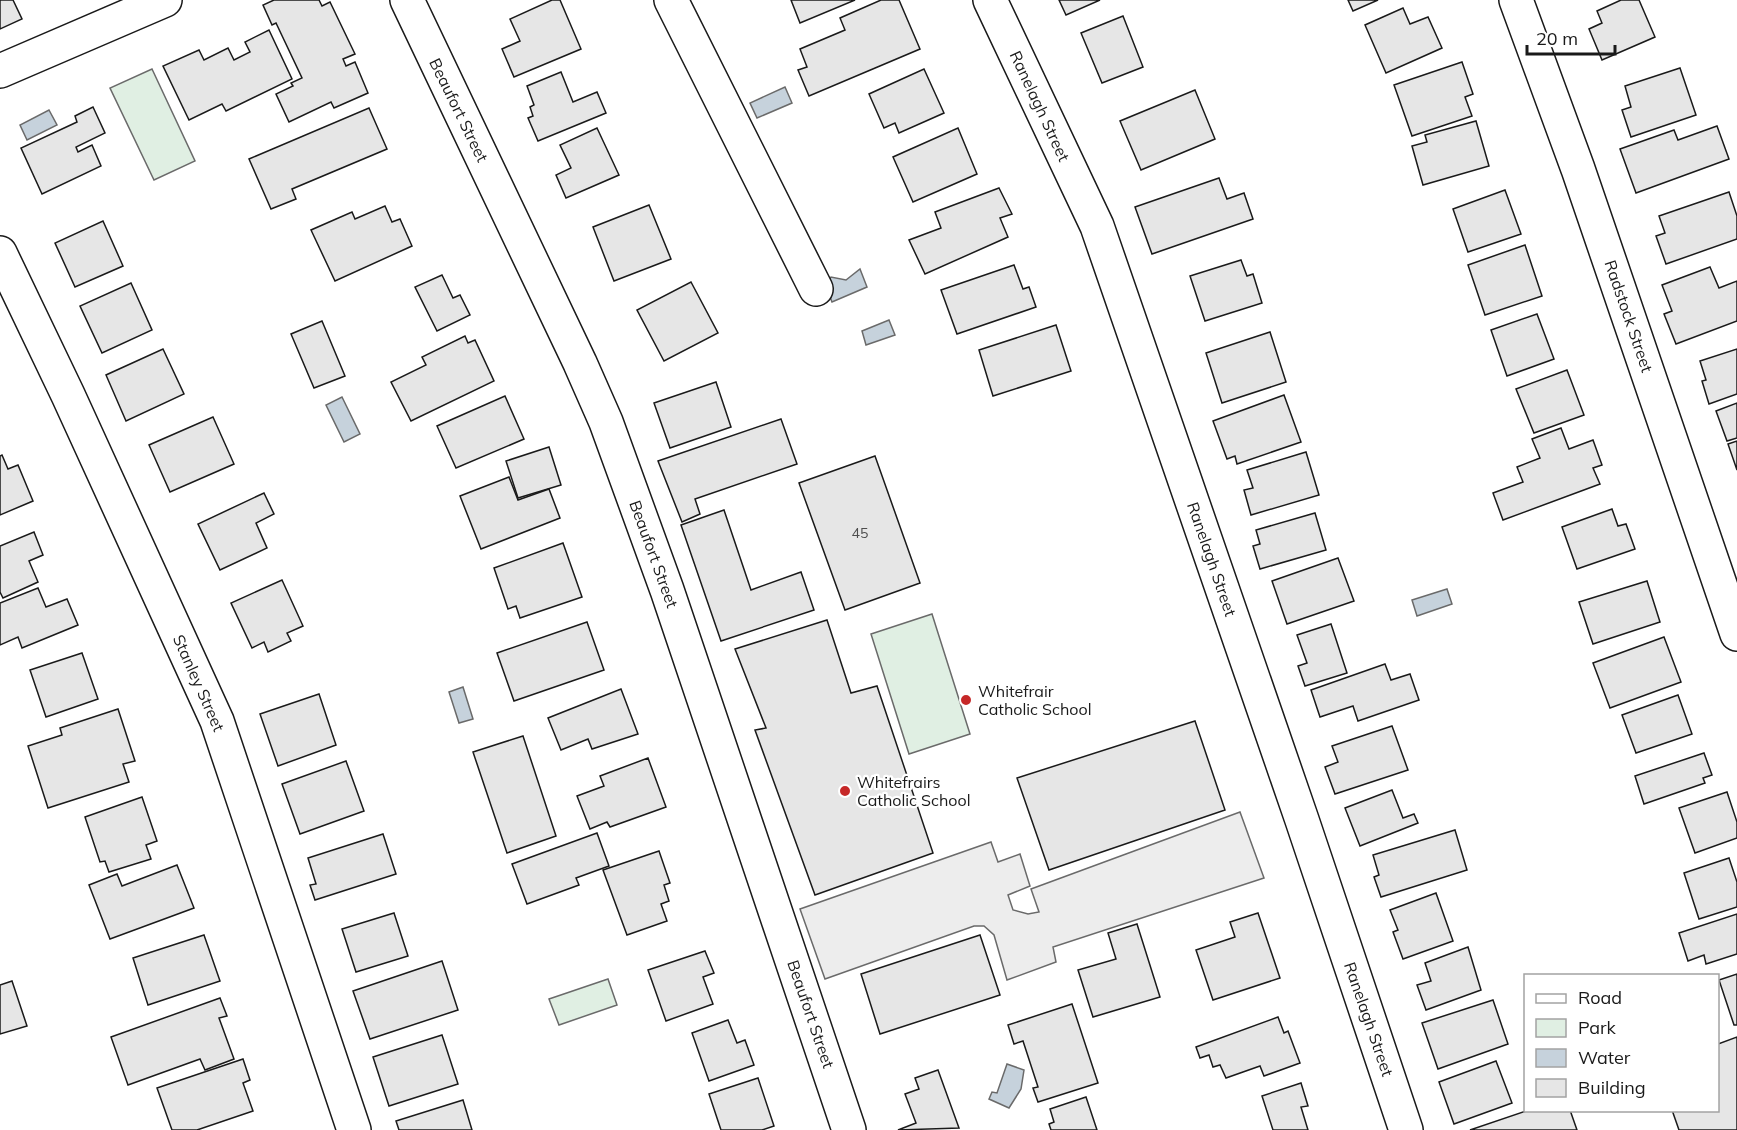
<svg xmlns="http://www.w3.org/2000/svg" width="1737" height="1130" viewBox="0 0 1737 1130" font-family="Mulish,sans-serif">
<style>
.green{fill:#e0efe3;stroke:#6a6a6a;stroke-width:1.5}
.parking{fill:#ededed;stroke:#6a6a6a;stroke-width:1.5}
.water{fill:#c6d2dc;stroke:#6a6a6a;stroke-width:1.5}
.building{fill:#e6e6e6;stroke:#1a1a1a;stroke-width:1.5}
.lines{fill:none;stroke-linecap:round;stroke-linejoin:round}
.minor-casing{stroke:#1a1a1a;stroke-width:36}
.minor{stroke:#fff;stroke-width:33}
.poi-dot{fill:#c62828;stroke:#fff;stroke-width:2}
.labels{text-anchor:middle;stroke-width:4.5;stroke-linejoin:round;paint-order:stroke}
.number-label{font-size:14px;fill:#4d4d4d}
.street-label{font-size:16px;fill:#1a1a1a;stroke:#fff}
.poi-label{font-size:16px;fill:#1a1a1a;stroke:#fff;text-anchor:start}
</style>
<rect width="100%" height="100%" fill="#fff"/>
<g class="green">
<path d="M 152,69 L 195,161 L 154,180 L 110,88 Z"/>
<path d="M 932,614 L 970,734 L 909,754 L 871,634 Z"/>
<path d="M 608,979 L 617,1005 L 559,1025 L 549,999 Z"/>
</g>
<path class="parking" d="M 1240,812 L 1264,878 L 1053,947 L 1056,962 L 1007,980 L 994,935 L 984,926 L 974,926 L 825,979 L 800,909 L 991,842 L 998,862 L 1020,854 L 1030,886 L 1008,895 L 1013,910 L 1028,914 L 1039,912 L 1031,889 Z"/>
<g class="water">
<path d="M 785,87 L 792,103 L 757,118 L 750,103 Z"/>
<path d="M 49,110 L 57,125 L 27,140 L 20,125 Z"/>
<path d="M 860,269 L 867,287 L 832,302 L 826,287 L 831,277 L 846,280 Z"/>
<path d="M 889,320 L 895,335 L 866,345 L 862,331 Z"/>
<path d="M 342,397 L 360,434 L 344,442 L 326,405 Z"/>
<path d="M 1447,589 L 1452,604 L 1417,616 L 1412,600 Z"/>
<path d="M 463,687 L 473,719 L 459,723 L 449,692 Z"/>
<path d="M 1007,1064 L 1024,1070 L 1021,1089 L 1009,1108 L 989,1099 L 992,1092 L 997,1093 Z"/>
</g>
<g class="building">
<path d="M 0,0 L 13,0 L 22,19 L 0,29 Z"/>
<path d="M 274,0 L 319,0 L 322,6 L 330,2 L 355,54 L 343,59 L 346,66 L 355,62 L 368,93 L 334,108 L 331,102 L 289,122 L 276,94 L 293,86 L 291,83 L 302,78 L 276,23 L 272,25 L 263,5 Z"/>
<path d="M 552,0 L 560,0 L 581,49 L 514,77 L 502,49 L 520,41 L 510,19 Z"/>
<path d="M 791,0 L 855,0 L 800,23 Z"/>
<path d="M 881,0 L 899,0 L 920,49 L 809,96 L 798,70 L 807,67 L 800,49 L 845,30 L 840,18 Z"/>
<path d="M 1059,0 L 1100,0 L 1066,15 Z"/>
<path d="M 1348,0 L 1378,0 L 1353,11 Z"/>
<path d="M 1621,0 L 1639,0 L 1655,37 L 1602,60 L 1589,29 L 1602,23 L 1597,11 Z"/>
<path d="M 1403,8 L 1410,24 L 1428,17 L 1442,48 L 1386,73 L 1365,25 Z"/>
<path d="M 1123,16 L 1143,67 L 1102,83 L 1081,33 Z"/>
<path d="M 269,30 L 292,79 L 226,111 L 222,104 L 189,120 L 163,66 L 199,50 L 204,60 L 228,48 L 234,60 L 250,52 L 245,42 Z"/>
<path d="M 1462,62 L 1473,94 L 1465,97 L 1472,116 L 1412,136 L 1394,85 Z"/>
<path d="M 1680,68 L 1696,115 L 1631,137 L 1622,110 L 1631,107 L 1625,86 Z"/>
<path d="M 924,69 L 944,113 L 899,133 L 895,123 L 884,128 L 869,94 Z"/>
<path d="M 561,72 L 573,102 L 597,92 L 606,113 L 538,141 L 528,118 L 533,116 L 530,107 L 534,105 L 527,86 Z"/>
<path d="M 1195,90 L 1215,139 L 1141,170 L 1120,121 Z"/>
<path d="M 93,107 L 105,133 L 76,147 L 78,152 L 92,145 L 101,166 L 42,194 L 21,148 L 77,122 L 75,116 Z"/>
<path d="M 369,108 L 387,149 L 292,189 L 296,199 L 271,209 L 249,159 Z"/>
<path d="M 1476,121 L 1489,166 L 1423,185 L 1412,146 L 1427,142 L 1425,135 Z"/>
<path d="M 1717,126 L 1729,159 L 1636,193 L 1620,149 L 1674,130 L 1678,140 Z"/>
<path d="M 597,128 L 619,175 L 566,198 L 556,175 L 571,168 L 560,145 Z"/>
<path d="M 958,128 L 977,174 L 913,202 L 893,157 Z"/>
<path d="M 1219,178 L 1227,199 L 1244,193 L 1253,219 L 1152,254 L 1135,207 Z"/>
<path d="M 999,188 L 1012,214 L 1000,218 L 1008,237 L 925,274 L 909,240 L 941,228 L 935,212 Z"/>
<path d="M 1505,190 L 1521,234 L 1468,252 L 1453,209 Z"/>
<path d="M 1729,192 L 1737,216 L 1737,239 L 1666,264 L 1656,236 L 1665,233 L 1659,216 Z"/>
<path d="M 649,205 L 671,259 L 614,281 L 593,227 Z"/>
<path d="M 385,206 L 392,222 L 400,219 L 412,246 L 335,281 L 311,230 L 352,212 L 355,219 Z"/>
<path d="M 103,221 L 123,266 L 75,287 L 55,243 Z"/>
<path d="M 1525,245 L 1542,296 L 1485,315 L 1468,265 Z"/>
<path d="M 1241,260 L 1247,276 L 1253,274 L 1262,303 L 1205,321 L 1190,276 Z"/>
<path d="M 1014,265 L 1023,289 L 1029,287 L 1036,307 L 957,334 L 941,290 Z"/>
<path d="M 1710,267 L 1719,288 L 1737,281 L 1737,321 L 1676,344 L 1664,314 L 1672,311 L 1662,285 Z"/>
<path d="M 442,275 L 453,298 L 460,295 L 470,315 L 437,331 L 415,287 Z"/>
<path d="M 691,282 L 718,333 L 664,361 L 637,310 Z"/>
<path d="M 131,283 L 152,330 L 102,353 L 80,306 Z"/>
<path d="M 1537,314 L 1554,359 L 1507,376 L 1491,330 Z"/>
<path d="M 322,321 L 345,376 L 314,388 L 291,334 Z"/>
<path d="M 1056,325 L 1071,371 L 993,396 L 979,350 Z"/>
<path d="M 1270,332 L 1286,382 L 1222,403 L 1206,353 Z"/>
<path d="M 465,336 L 468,343 L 475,340 L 494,381 L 411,421 L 391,382 L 426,365 L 422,357 Z"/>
<path d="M 163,349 L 184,394 L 126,421 L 106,375 Z"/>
<path d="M 1737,349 L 1737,394 L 1709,404 L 1702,381 L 1706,380 L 1700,361 Z"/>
<path d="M 1567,370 L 1584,415 L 1534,433 L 1516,389 Z"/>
<path d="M 716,382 L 731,427 L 670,448 L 654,403 Z"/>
<path d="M 1284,395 L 1301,442 L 1237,464 L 1235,456 L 1227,459 L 1213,421 Z"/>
<path d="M 505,396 L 524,439 L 456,468 L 437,426 Z"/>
<path d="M 1737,403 L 1737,438 L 1727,441 L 1716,411 Z"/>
<path d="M 213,417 L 234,464 L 170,492 L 149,445 Z"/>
<path d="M 781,419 L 797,464 L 695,499 L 700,514 L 682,522 L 658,461 Z"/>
<path d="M 1561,428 L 1569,449 L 1593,440 L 1602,465 L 1593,468 L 1600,484 L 1503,520 L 1493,493 L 1523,482 L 1517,467 L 1540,458 L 1532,439 Z"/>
<path d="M 1737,441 L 1737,470 L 1728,444 Z"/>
<path d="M 549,447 L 561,485 L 518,498 L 506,461 Z"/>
<path d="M 1306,452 L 1319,495 L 1251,515 L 1244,490 L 1253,488 L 1247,470 Z"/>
<path d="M 2,455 L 8,469 L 18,465 L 33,501 L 0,515 L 0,456 Z"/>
<path d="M 875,456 L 920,583 L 845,610 L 799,483 Z"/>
<path d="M 509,477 L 518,500 L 549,489 L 560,518 L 481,549 L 460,496 Z"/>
<path d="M 264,493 L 274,514 L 256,523 L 267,548 L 220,570 L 198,524 Z"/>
<path d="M 1612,509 L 1618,526 L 1626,524 L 1635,549 L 1577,569 L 1562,527 Z"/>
<path d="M 724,510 L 751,590 L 801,572 L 814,610 L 721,641 L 681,525 Z"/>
<path d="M 1315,513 L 1326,550 L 1260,569 L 1253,546 L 1260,544 L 1256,530 Z"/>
<path d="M 34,532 L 43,555 L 29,561 L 38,582 L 3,598 L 0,592 L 0,546 Z"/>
<path d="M 563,543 L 582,597 L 520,618 L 516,606 L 508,609 L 494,568 Z"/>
<path d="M 1338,558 L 1354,601 L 1287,624 L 1272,581 Z"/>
<path d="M 282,580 L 303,626 L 287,633 L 291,641 L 268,652 L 264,642 L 252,648 L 231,603 Z"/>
<path d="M 1647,581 L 1660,622 L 1593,644 L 1579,602 Z"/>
<path d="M 38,588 L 46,607 L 67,599 L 78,625 L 22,648 L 18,637 L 0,645 L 0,603 Z"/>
<path d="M 827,620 L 851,693 L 877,686 L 933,853 L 815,895 L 755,730 L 766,728 L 735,649 Z"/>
<path d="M 587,622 L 604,670 L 514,701 L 497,653 Z"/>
<path d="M 1331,624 L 1347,673 L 1305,686 L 1298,666 L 1307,663 L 1297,635 Z"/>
<path d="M 1664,637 L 1681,682 L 1610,708 L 1593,663 Z"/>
<path d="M 82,653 L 98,699 L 46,717 L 30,670 Z"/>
<path d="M 1385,664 L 1391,680 L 1410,674 L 1419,700 L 1358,721 L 1353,706 L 1320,717 L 1311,690 Z"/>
<path d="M 621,689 L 638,734 L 592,749 L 588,739 L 561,750 L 548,718 Z"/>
<path d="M 319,694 L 336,745 L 278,766 L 260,714 Z"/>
<path d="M 1678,695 L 1692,734 L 1636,753 L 1622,715 Z"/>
<path d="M 118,709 L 135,761 L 123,764 L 129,782 L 48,808 L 28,746 L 62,735 L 60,728 Z"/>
<path d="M 1195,721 L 1225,810 L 1049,870 L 1017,778 Z"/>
<path d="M 1392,726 L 1408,770 L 1335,794 L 1325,767 L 1338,762 L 1332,746 Z"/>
<path d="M 523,736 L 556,836 L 507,853 L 473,752 Z"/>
<path d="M 1704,753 L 1712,775 L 1703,778 L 1705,783 L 1644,804 L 1635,776 Z"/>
<path d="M 648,758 L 666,807 L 610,827 L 607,822 L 590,829 L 577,796 L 604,786 L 600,776 Z"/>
<path d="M 346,761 L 364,811 L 300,834 L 282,784 Z"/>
<path d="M 1392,790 L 1403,818 L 1414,814 L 1418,823 L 1360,846 L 1345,808 Z"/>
<path d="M 1727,792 L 1737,822 L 1737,838 L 1695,853 L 1679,808 Z"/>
<path d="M 142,797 L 157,841 L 146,845 L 151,859 L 109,872 L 105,861 L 100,862 L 85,817 Z"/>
<path d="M 1455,830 L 1467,870 L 1381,897 L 1374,877 L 1379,875 L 1373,855 Z"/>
<path d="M 597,833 L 609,866 L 576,878 L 579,885 L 527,904 L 512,864 Z"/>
<path d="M 383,834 L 396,874 L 315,900 L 310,885 L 316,884 L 308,858 Z"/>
<path d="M 659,851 L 670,883 L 664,885 L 669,901 L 661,904 L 667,921 L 627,935 L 603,870 Z"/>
<path d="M 1729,858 L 1737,882 L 1737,907 L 1699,919 L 1684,873 Z"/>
<path d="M 177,865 L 194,908 L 110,939 L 89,885 L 117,874 L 122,886 Z"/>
<path d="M 1436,893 L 1453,941 L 1403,959 L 1393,932 L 1398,930 L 1390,910 Z"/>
<path d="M 394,913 L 408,956 L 356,972 L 342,929 Z"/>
<path d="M 1258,913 L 1280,978 L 1213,1000 L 1196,950 L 1235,937 L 1230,922 Z"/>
<path d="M 1737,914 L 1737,954 L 1706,964 L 1704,955 L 1688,961 L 1679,933 Z"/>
<path d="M 1137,924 L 1160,997 L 1093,1017 L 1078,970 L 1116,959 L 1108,933 Z"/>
<path d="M 204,935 L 220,981 L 148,1005 L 133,958 Z"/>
<path d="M 980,935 L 1000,995 L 880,1034 L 861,974 Z"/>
<path d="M 1468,947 L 1481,990 L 1426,1010 L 1417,985 L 1431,981 L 1425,963 Z"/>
<path d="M 705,951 L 714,973 L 703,977 L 713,1004 L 666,1021 L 648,970 Z"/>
<path d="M 442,961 L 458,1010 L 370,1039 L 353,991 Z"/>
<path d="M 1737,974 L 1737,1025 L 1734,1025 L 1719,980 Z"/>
<path d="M 12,981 L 27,1026 L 0,1034 L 0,985 Z"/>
<path d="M 220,998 L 227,1016 L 219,1018 L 234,1059 L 205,1070 L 200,1059 L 128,1085 L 111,1037 Z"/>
<path d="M 1493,1000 L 1508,1044 L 1438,1069 L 1422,1023 Z"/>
<path d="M 1072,1004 L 1098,1083 L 1038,1102 L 1033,1088 L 1038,1087 L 1023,1041 L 1014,1044 L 1008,1025 Z"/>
<path d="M 1278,1017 L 1284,1033 L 1288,1031 L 1300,1063 L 1264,1076 L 1260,1066 L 1226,1078 L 1220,1065 L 1213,1067 L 1209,1055 L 1200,1058 L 1196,1047 Z"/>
<path d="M 728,1020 L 737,1043 L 745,1040 L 754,1065 L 709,1081 L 692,1033 Z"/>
<path d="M 442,1035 L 458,1084 L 389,1106 L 373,1057 Z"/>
<path d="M 1737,1037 L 1737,1130 L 1679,1130 L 1672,1110 L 1718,1110 L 1718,1044 Z"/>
<path d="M 243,1059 L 250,1080 L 243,1083 L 253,1111 L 197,1130 L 172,1130 L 157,1088 Z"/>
<path d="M 1496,1061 L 1512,1103 L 1454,1124 L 1439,1082 Z"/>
<path d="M 938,1070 L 959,1128 L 898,1130 L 916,1123 L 905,1094 L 919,1089 L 915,1078 Z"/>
<path d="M 758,1078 L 774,1126 L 762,1130 L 721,1130 L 709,1094 Z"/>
<path d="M 1301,1083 L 1308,1106 L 1301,1107 L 1308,1130 L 1273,1130 L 1262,1096 Z"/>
<path d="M 1086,1097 L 1097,1130 L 1051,1130 L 1049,1124 L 1054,1122 L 1050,1109 Z"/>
<path d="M 463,1100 L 472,1130 L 399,1130 L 396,1121 Z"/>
<path d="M 1529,1110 L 1570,1110 L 1577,1130 L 1470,1130 Z"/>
</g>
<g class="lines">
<defs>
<g id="minor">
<path d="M 407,0 L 580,363 L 606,422 L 667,590 L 849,1130"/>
<path d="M 671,0 L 816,289"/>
<path d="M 990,0 L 1097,226 L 1302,820 L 1406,1130"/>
<path d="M 1516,0 L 1578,169 L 1737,634"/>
<path d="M 0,71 L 165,0"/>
<path d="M 0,253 L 68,395 L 217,721 L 354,1130"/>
</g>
</defs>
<use href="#minor" class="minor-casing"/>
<use href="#minor" class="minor"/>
</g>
<g class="poi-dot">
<circle cx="966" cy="700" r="6"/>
<circle cx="845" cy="791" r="6"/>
</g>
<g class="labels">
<g class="number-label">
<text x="860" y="538">45</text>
</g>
<g class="street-label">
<text transform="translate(1040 106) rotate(65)" y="6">Ranelagh Street</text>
<text transform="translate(459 110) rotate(64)" y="6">Beaufort Street</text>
<text transform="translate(1629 316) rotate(71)" y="6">Radstock Street</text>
<text transform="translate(654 554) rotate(70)" y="6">Beaufort Street</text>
<text transform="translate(1212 559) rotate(71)" y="6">Ranelagh Street</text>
<text transform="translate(199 683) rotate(66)" y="6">Stanley Street</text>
<text transform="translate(811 1014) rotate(71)" y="6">Beaufort Street</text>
<text transform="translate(1369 1019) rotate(71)" y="6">Ranelagh Street</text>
</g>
<g class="poi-label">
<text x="978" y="697">Whitefrair<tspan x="978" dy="18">Catholic School</tspan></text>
<text x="857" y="788">Whitefrairs<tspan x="857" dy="18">Catholic School</tspan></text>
</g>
</g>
<rect x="1524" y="974" width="195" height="138" fill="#ffffff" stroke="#a3a3a3" stroke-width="1.5"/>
<rect x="1536" y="994" width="30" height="9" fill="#ffffff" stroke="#a3a3a3" stroke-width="1.5"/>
<text x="1578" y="1004" font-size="18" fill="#1a1a1a">Road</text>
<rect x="1536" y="1019" width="30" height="18" fill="#e0efe3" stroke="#a3a3a3" stroke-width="1.5"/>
<text x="1578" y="1034" font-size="18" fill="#1a1a1a">Park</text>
<rect x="1536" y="1049" width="30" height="18" fill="#c6d2dc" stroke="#a3a3a3" stroke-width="1.5"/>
<text x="1578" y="1064" font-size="18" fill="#1a1a1a">Water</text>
<rect x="1536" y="1079" width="30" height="18" fill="#e6e6e6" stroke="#a3a3a3" stroke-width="1.5"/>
<text x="1578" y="1094" font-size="18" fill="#1a1a1a">Building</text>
<path d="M1527 45v9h88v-9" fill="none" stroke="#1a1a1a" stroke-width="3"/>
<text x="1536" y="45" font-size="18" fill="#1a1a1a" stroke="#ffffff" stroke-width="4.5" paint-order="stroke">20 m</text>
</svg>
